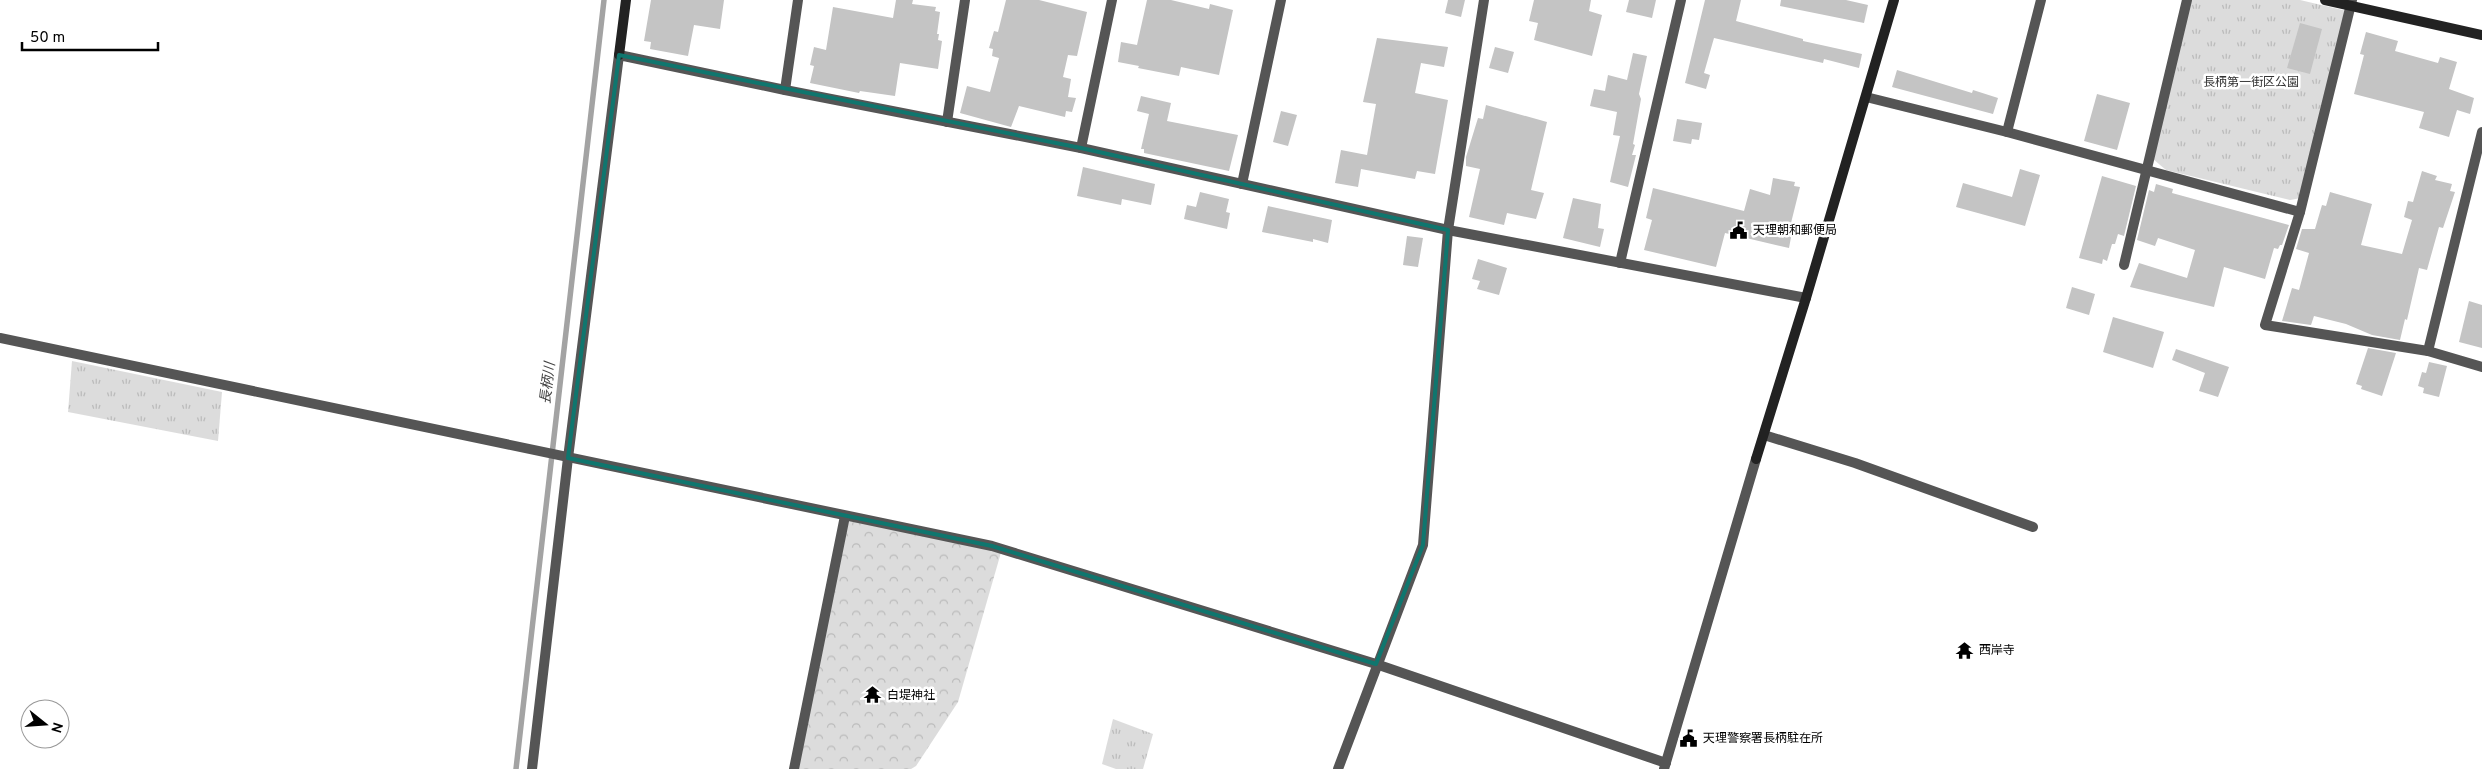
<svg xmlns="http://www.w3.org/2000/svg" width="2482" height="769" viewBox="0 0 2482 769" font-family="Overpass,'Noto Sans JP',sans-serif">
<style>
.grass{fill:url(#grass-tufts)}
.forest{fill:url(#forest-crowns)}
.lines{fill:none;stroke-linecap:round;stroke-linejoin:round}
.stream{stroke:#a3a3a3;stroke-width:5.5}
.building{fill:#c4c4c4}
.street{stroke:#555;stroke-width:10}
.secondary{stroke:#222;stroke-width:10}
.marked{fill:none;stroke:#0f766e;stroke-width:4;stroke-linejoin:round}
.labels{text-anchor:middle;stroke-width:5;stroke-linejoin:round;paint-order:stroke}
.park-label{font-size:12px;fill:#333;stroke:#fff}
.poi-label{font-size:12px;fill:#000;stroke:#fff;text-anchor:start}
.water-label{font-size:14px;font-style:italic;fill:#444;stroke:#fff}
</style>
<defs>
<pattern id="grass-tufts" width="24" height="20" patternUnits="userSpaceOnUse" patternTransform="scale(1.25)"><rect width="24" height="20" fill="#dcdcdc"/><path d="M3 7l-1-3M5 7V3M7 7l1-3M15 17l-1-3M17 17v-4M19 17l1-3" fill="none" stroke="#bbb"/></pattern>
<pattern id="forest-crowns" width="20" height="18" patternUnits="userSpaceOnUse" patternTransform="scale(1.25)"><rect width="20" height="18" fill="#dcdcdc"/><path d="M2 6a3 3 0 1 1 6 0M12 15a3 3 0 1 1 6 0" fill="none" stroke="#bbb"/></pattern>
</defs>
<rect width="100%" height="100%" fill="#fff"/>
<g class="grass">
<path d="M 2191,0 L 2300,0 L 2347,11 L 2301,198 L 2290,200 L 2166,170 L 2153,159 Z"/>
<path d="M 72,361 L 222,392 L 218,441 L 68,412 Z"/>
<path d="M 1113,719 L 1153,734 L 1143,769 L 1116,769 L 1102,764 Z"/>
</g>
<path class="forest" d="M 845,516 L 1002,549 L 958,702 L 916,766 L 911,769 L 795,769 Z"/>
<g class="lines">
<path class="stream" d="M 516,769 L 604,0"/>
</g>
<g class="building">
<path d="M 651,0 L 724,0 L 720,29 L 694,25 L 688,56 L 650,49 L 651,42 L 644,41 Z"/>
<path d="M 896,0 L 913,0 L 912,4 L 936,7 L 935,11 L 940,12 L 937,34 L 939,34 L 938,40 L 942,41 L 938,69 L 900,63 L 895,96 L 860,91 L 859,93 L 810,83 L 814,66 L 810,65 L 814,47 L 826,50 L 833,7 L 893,18 Z"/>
<path d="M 1006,0 L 1039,0 L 1087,12 L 1077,56 L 1068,55 L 1063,77 L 1071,79 L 1068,97 L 1076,98 L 1072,112 L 1066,111 L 1065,117 L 1019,106 L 1011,127 L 960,113 L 967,86 L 990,92 L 999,58 L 992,56 L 993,49 L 989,48 L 994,31 L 998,32 Z"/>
<path d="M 1147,0 L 1171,0 L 1209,9 L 1210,4 L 1233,10 L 1219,75 L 1181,67 L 1179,76 L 1138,68 L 1139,66 L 1118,62 L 1121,42 L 1137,45 Z"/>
<path d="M 1448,0 L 1465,0 L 1461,17 L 1445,13 Z"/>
<path d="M 1534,0 L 1591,0 L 1589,11 L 1602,15 L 1592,56 L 1534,40 L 1538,23 L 1529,21 Z"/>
<path d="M 1629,0 L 1656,0 L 1652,18 L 1626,12 Z"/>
<path d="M 1705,0 L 1741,0 L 1736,21 L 1803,39 L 1803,41 L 1862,54 L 1859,68 L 1824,59 L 1823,63 L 1714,38 L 1704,73 L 1710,75 L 1706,89 L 1685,83 Z"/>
<path d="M 1781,0 L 1846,0 L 1868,5 L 1864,23 L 1780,6 Z"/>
<path d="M 2300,23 L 2322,29 L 2310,74 L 2287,68 Z"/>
<path d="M 2366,32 L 2398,41 L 2395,51 L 2438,63 L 2440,57 L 2457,62 L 2449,89 L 2474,98 L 2470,114 L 2457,110 L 2449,137 L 2419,128 L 2424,112 L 2354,94 L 2364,55 L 2360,54 Z"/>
<path d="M 1377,38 L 1448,47 L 1444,67 L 1421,63 L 1415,93 L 1448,100 L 1435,174 L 1417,171 L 1415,179 L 1361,169 L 1358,187 L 1335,183 L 1341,150 L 1367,155 L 1376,104 L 1363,102 Z"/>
<path d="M 1495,47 L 1514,52 L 1508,73 L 1489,68 Z"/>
<path d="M 1633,53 L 1647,56 L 1639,94 L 1641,99 L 1633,144 L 1635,145 L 1632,155 L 1636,155 L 1628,187 L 1610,182 L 1620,136 L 1613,135 L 1617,112 L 1590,106 L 1594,89 L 1605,91 L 1608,75 L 1627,80 Z"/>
<path d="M 1897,70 L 1972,93 L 1973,90 L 1998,98 L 1993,114 L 1892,87 Z"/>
<path d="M 2097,94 L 2130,103 L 2117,150 L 2084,141 Z"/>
<path d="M 1141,96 L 1171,103 L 1167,121 L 1238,135 L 1229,171 L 1144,153 L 1144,149 L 1141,149 L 1149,114 L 1137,111 Z"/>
<path d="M 1486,105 L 1547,122 L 1531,190 L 1544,193 L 1536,219 L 1507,213 L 1504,225 L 1469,217 L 1480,169 L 1466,166 L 1466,157 L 1478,118 L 1483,119 Z"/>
<path d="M 1281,111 L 1297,115 L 1288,146 L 1273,142 Z"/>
<path d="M 1677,119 L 1702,123 L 1699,140 L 1692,139 L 1691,144 L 1673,141 Z"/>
<path d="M 1083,167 L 1155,184 L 1151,205 L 1122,199 L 1121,205 L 1077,196 Z"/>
<path d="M 2020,169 L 2040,175 L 2025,226 L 1956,207 L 1963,183 L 2012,197 Z"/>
<path d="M 2422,171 L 2437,176 L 2435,180 L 2452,184 L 2450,191 L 2455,192 L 2443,228 L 2439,227 L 2427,270 L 2419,268 L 2407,320 L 2405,319 L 2400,340 L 2372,335 L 2346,324 L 2314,316 L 2311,325 L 2282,321 L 2292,288 L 2299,290 L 2309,253 L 2296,249 L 2302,229 L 2315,229 L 2322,205 L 2326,206 L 2330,192 L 2372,204 L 2361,245 L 2402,254 L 2412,220 L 2404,217 L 2408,201 L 2413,202 Z"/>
<path d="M 2102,176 L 2136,186 L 2124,236 L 2118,234 L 2115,244 L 2112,244 L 2107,261 L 2103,259 L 2102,264 L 2079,258 Z"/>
<path d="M 1773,178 L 1795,182 L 1794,186 L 1800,187 L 1789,231 L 1792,232 L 1789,248 L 1725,233 L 1716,267 L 1644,250 L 1652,220 L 1646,218 L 1653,188 L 1744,211 L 1750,189 L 1770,195 Z"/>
<path d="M 2156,184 L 2173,189 L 2172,193 L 2289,225 L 2282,245 L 2280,245 L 2278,249 L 2274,248 L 2265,279 L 2224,267 L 2214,307 L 2130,287 L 2139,263 L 2187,278 L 2195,250 L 2158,238 L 2155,246 L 2137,240 L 2149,190 L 2154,192 Z"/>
<path d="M 1200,192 L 1229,199 L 1226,212 L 1230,213 L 1227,229 L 1184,219 L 1187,205 L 1196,207 Z"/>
<path d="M 1573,198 L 1601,204 L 1598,228 L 1604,229 L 1600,247 L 1563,238 Z"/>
<path d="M 1268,206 L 1332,220 L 1328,243 L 1313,239 L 1313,242 L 1262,232 Z"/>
<path d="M 1407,236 L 1423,238 L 1418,267 L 1403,265 Z"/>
<path d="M 1478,259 L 1507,268 L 1499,295 L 1477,289 L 1480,281 L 1472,279 Z"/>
<path d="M 2072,287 L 2095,294 L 2089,315 L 2066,308 Z"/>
<path d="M 2469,301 L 2482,305 L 2482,348 L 2459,342 Z"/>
<path d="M 2113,317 L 2164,332 L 2153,368 L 2103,352 Z"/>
<path d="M 2368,348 L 2396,353 L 2382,396 L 2361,389 L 2362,386 L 2356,384 Z"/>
<path d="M 2176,349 L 2229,367 L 2218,397 L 2199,391 L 2205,373 L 2172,360 Z"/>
<path d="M 2429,362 L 2447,366 L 2439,397 L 2423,393 L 2424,388 L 2418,386 L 2422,372 L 2426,373 Z"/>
</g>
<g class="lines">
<g class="street">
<path d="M 2352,0 L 2300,212 L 2265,325 L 2428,351 L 2482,367"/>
<path d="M 785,90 L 798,0"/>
<path d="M 1866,97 L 2007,132 L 2300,212"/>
<path d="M 947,122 L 965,0"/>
<path d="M 2007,132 L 2041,0"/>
<path d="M 1081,148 L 1112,0"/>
<path d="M 1242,184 L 1281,0"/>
<path d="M 1620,263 L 1681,0"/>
<path d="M 2124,265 L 2187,0"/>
<path d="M 0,338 L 992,546 L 1376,664 L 1666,763"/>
<path d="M 2428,351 L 2482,132"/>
<path d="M 1764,435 L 1855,463 L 2033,527"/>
<path d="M 532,769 L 568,458 L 619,55 L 785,90 L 1081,148 L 1448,230 L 1806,298"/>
<path d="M 794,769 L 845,516"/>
<path d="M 1338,769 L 1423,545 L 1448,230 L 1484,0"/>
<path d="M 1664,769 L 1756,459"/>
</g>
<g class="secondary">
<path d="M 2325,0 L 2482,35"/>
<path d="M 619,55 L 626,0"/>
<path d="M 1756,459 L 1806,298 L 1894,0"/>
</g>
</g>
<path class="marked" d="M 619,55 L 1081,148 L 1448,230 L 1423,545 L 1376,664 L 992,546 L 568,458 Z"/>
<defs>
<symbol id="civic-bare" viewBox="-9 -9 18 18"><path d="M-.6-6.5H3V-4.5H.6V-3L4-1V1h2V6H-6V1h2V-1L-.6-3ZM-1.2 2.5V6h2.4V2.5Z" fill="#000" stroke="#fff" stroke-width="2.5" paint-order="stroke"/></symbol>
<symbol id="temple-bare" viewBox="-9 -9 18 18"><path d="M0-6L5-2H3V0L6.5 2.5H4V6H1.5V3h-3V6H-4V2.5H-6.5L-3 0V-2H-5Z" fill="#000" stroke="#fff" stroke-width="2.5" paint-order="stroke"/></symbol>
</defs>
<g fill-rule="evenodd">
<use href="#civic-bare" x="1726" y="218" width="25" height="25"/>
<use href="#temple-bare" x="1952" y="638" width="25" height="25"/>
<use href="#temple-bare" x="860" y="682" width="25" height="25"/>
<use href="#civic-bare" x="1676" y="726" width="25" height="25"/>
</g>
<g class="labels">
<g class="park-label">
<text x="2251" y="86">長柄第一街区公園</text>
</g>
<g class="poi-label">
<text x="1753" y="234">天理朝和郵便局</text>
<text x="1979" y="654">西岸寺</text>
<text x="887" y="699">白堤神社</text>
<text x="1703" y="742">天理警察署長柄駐在所</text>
</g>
<g class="water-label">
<text transform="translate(547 383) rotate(-83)" y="5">長柄川</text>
</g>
</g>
<g transform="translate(45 724) rotate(107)"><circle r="24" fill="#ffffff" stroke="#999999"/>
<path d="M0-4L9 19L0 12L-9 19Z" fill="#000000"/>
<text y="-8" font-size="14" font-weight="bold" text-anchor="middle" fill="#000000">N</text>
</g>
<path d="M22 42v8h136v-8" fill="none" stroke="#000000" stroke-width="2.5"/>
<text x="30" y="42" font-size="15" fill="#000000" stroke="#ffffff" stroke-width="4" paint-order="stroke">50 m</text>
</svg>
